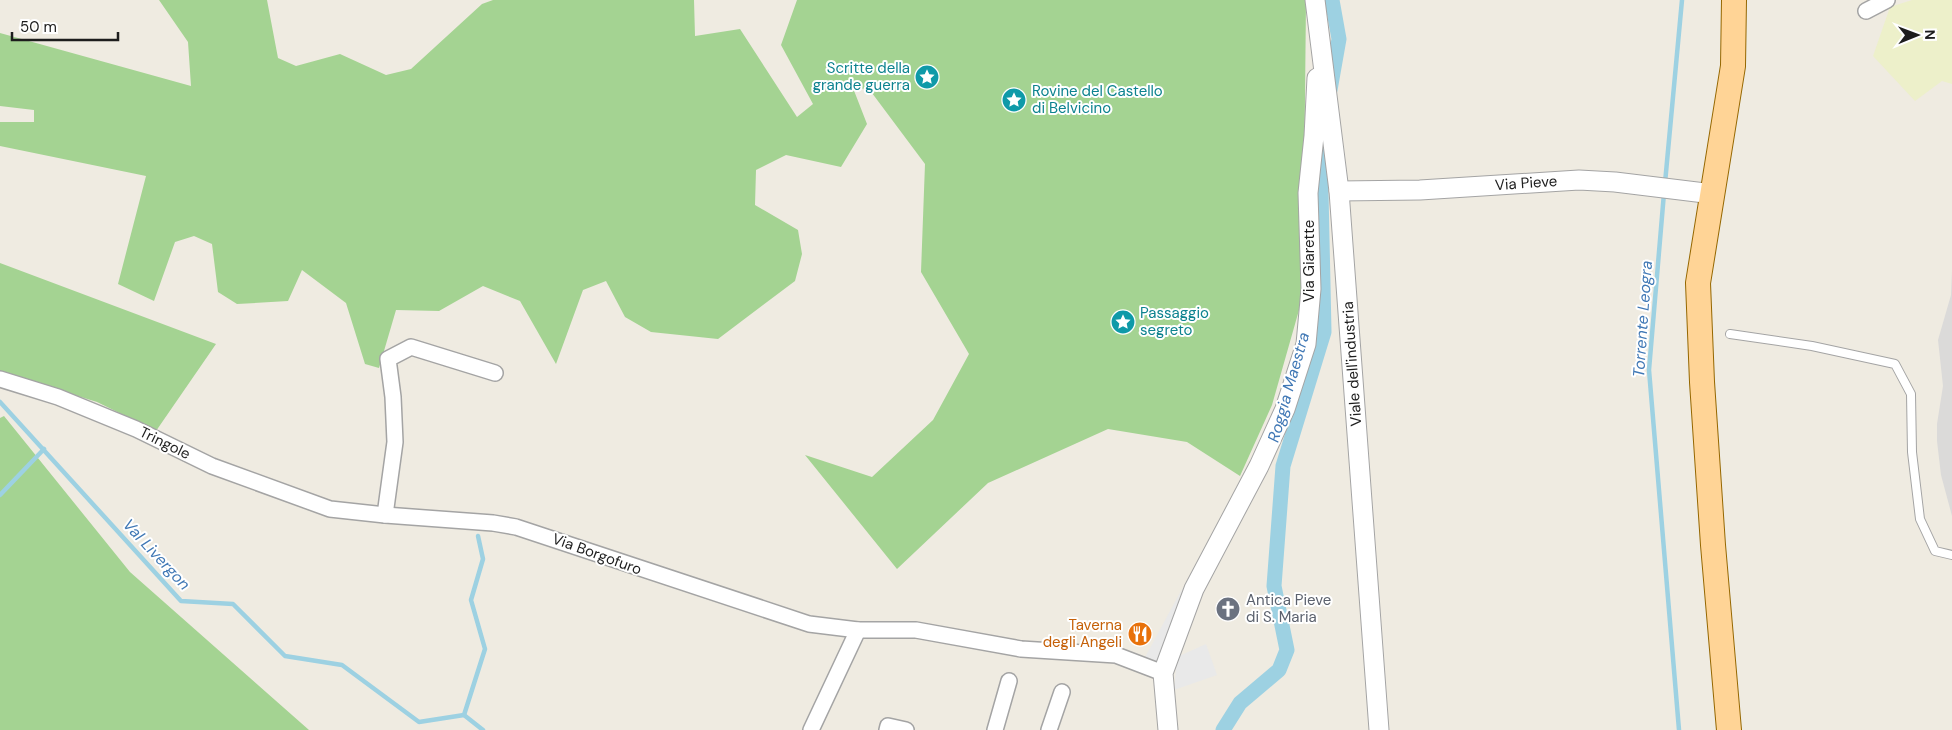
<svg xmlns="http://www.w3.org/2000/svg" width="1952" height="730" viewBox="0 0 1952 730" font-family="'DM Sans',sans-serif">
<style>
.residential{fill:#dbdad9}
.farmland{fill:#edf0ca}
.forest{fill:#a4d392}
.parking{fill:#e9e9e9}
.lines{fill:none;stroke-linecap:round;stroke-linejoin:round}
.stream{stroke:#9dd1e2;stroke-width:4.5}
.canal{stroke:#9dd1e2;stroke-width:15}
.service-casing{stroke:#a4a4a4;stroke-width:10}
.minor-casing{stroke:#a4a4a4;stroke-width:18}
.tertiary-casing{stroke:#a4a4a4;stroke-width:21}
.primary-casing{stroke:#956700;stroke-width:26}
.service{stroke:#fff;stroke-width:8}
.minor{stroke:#fff;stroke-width:15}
.tertiary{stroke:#fff;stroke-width:19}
.primary{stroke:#ffd496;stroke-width:24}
.labels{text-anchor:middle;stroke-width:4;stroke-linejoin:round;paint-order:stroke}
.culture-label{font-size:15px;fill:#0d838f;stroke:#fff;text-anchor:start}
.street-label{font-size:15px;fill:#1d1d1d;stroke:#fff}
.worship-label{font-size:15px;fill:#5b616d;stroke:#fff;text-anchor:start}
.food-label{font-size:15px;fill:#c56008;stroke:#fff;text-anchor:end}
.water-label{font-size:16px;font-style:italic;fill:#4078b5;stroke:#fff}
</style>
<rect width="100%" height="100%" fill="#efebe1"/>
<path class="residential" d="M 1952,271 L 1952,516 L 1941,475 L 1937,441 L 1937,424 L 1943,386 L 1938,340 L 1951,295 Z"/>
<path class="farmland" d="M 1912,0 L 1952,0 L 1952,84 L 1942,81 L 1915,101 L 1873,56 L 1890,7 Z"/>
<g class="forest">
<path d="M 159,0 L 267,0 L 278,58 L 296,66 L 340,54 L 386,75 L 411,69 L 482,4 L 493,0 L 694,0 L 695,36 L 740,29 L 797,117 L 813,104 L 781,45 L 797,0 L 1306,0 L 1303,296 L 1272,405 L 1240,476 L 1187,442 L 1108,429 L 988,483 L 897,569 L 805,455 L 872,477 L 933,420 L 969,354 L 921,272 L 925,164 L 869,89 L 853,88 L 867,124 L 841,167 L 786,155 L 756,170 L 755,205 L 798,230 L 802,254 L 795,281 L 718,339 L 651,332 L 625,317 L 606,281 L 583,290 L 556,364 L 520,301 L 483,286 L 439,311 L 396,310 L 379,368 L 365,364 L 346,303 L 302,270 L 288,301 L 237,304 L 218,292 L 212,244 L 194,236 L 175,242 L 154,301 L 118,284 L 146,176 L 0,146 L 0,122 L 34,122 L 34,110 L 0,106 L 0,33 L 191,86 L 188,42 Z"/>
<path d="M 0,263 L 216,344 L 156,431 L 97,402 L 0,372 Z"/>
<path d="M 4,416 L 130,572 L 309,730 L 0,730 L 0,418 Z"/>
</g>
<g class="parking">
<path d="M 1183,587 L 1158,666 L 1143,661 Z"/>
<path d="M 1206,644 L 1217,675 L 1174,690 L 1177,657 Z"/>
</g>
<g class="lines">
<g class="stream">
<path d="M 1665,183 L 1682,0"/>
<path d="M 1664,193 L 1649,370 L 1679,730"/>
<path d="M 0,402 L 181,601 L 233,604 L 285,656 L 342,665 L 419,722 L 464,715 L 483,730"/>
<path d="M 0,495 L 44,449"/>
<path d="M 464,715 L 485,649 L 471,600 L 483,559 L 478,536"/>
</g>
<g class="canal">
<path d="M 1330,90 L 1339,39 L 1332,0"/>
<path d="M 1223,730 L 1240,703 L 1279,670 L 1287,650 L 1274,586 L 1283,466 L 1324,332 L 1320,144"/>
</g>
<defs>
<path id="service" d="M 1730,334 L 1812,346 L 1895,364 L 1911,394 L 1912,452 L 1920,519 L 1935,551 L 1952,555"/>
<g id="minor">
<path d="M 1866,11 L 1887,0"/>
<path d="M 0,379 L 58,397 L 136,429 L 212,466 L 330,509 L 385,515 L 493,523 L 516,527 L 809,624 L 858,630 L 916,630 L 1021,649 L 1116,655 L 1163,673"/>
<path d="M 385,515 L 395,442 L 393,397 L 388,359 L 411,347 L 495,373"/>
<path d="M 811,730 L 858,630"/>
<path d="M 887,730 L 888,726 L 906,730"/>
<path d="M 995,730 L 1009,681"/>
<path d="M 1049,730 L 1062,692"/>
</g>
<g id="tertiary">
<path d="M 1315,0 L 1339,191 L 1379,730"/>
<path d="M 1339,191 L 1420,190 L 1579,180 L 1615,182 L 1713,194"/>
<path d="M 1168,730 L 1163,673 L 1194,589 L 1259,466 L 1285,409 L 1306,344 L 1311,289 L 1308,193 L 1314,136 L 1317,78"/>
</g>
<path id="primary" d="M 1729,730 L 1713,545 L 1702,382 L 1698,283 L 1733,66 L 1734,0"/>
</defs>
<use href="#service" class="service-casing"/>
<use href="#minor" class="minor-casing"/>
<use href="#tertiary" class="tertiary-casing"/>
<use href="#primary" class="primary-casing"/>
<use href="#service" class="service"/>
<use href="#minor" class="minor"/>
<use href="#tertiary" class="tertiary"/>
<use href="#primary" class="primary"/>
</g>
<defs>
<symbol id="sight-disc" viewBox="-11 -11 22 22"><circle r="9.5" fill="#0f9aa8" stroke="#fff"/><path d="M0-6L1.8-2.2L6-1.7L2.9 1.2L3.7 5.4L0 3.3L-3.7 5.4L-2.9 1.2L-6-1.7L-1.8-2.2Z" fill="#fff"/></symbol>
<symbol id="church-disc" viewBox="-11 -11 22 22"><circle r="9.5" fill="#6b7280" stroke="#fff"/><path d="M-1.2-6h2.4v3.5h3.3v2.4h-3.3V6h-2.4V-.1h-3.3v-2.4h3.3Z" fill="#fff"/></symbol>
<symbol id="restaurant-disc" viewBox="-11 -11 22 22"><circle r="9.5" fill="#e8710a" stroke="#fff"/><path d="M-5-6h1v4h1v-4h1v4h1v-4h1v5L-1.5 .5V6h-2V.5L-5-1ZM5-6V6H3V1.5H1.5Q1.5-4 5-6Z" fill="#fff"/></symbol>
</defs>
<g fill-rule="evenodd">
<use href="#sight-disc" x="913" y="63" width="28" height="28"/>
<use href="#sight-disc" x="1000" y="86" width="28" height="28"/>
<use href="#sight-disc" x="1109" y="308" width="28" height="28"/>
<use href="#church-disc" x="1214" y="595" width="28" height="28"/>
<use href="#restaurant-disc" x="1126" y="620" width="28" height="28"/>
</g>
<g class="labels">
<g class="culture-label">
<text x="910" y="73" text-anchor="end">Scritte della<tspan x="910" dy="17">grande guerra</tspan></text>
<text x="1032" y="96">Rovine del Castello<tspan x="1032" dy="17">di Belvicino</tspan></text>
<text x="1140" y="318">Passaggio<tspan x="1140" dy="17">segreto</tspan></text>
</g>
<g class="street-label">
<text transform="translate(1526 183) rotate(-4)" y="5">Via Pieve</text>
<text transform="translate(1309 261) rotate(-90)" y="5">Via Giarette</text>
<text transform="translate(1352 364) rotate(-94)" y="5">Viale dell'industria</text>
<text transform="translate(165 443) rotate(26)" y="5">Tringole</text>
<text transform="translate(597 554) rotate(20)" y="5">Via Borgofuro</text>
</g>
<g class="worship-label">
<text x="1246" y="605">Antica Pieve<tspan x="1246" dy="17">di S. Maria</tspan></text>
</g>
<g class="food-label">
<text x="1122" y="630">Taverna<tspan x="1122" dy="17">degli Angeli</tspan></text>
</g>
<g class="water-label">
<text transform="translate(1642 319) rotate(-86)" y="6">Torrente Leogra</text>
<text transform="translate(1288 387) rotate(-74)" y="6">Roggia Maestra</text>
<text transform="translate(157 554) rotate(47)" y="6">Val Livergon</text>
</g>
</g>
<g transform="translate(1917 35) rotate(89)" stroke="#ffffff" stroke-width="4" paint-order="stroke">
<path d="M0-4L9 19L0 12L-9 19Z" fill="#1d1d1d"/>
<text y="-8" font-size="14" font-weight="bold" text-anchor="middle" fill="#1d1d1d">N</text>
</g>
<path d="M12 32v8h106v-8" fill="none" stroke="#1d1d1d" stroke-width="2.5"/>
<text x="20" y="32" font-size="15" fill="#1d1d1d" stroke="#ffffff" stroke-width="4" paint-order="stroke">50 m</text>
</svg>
